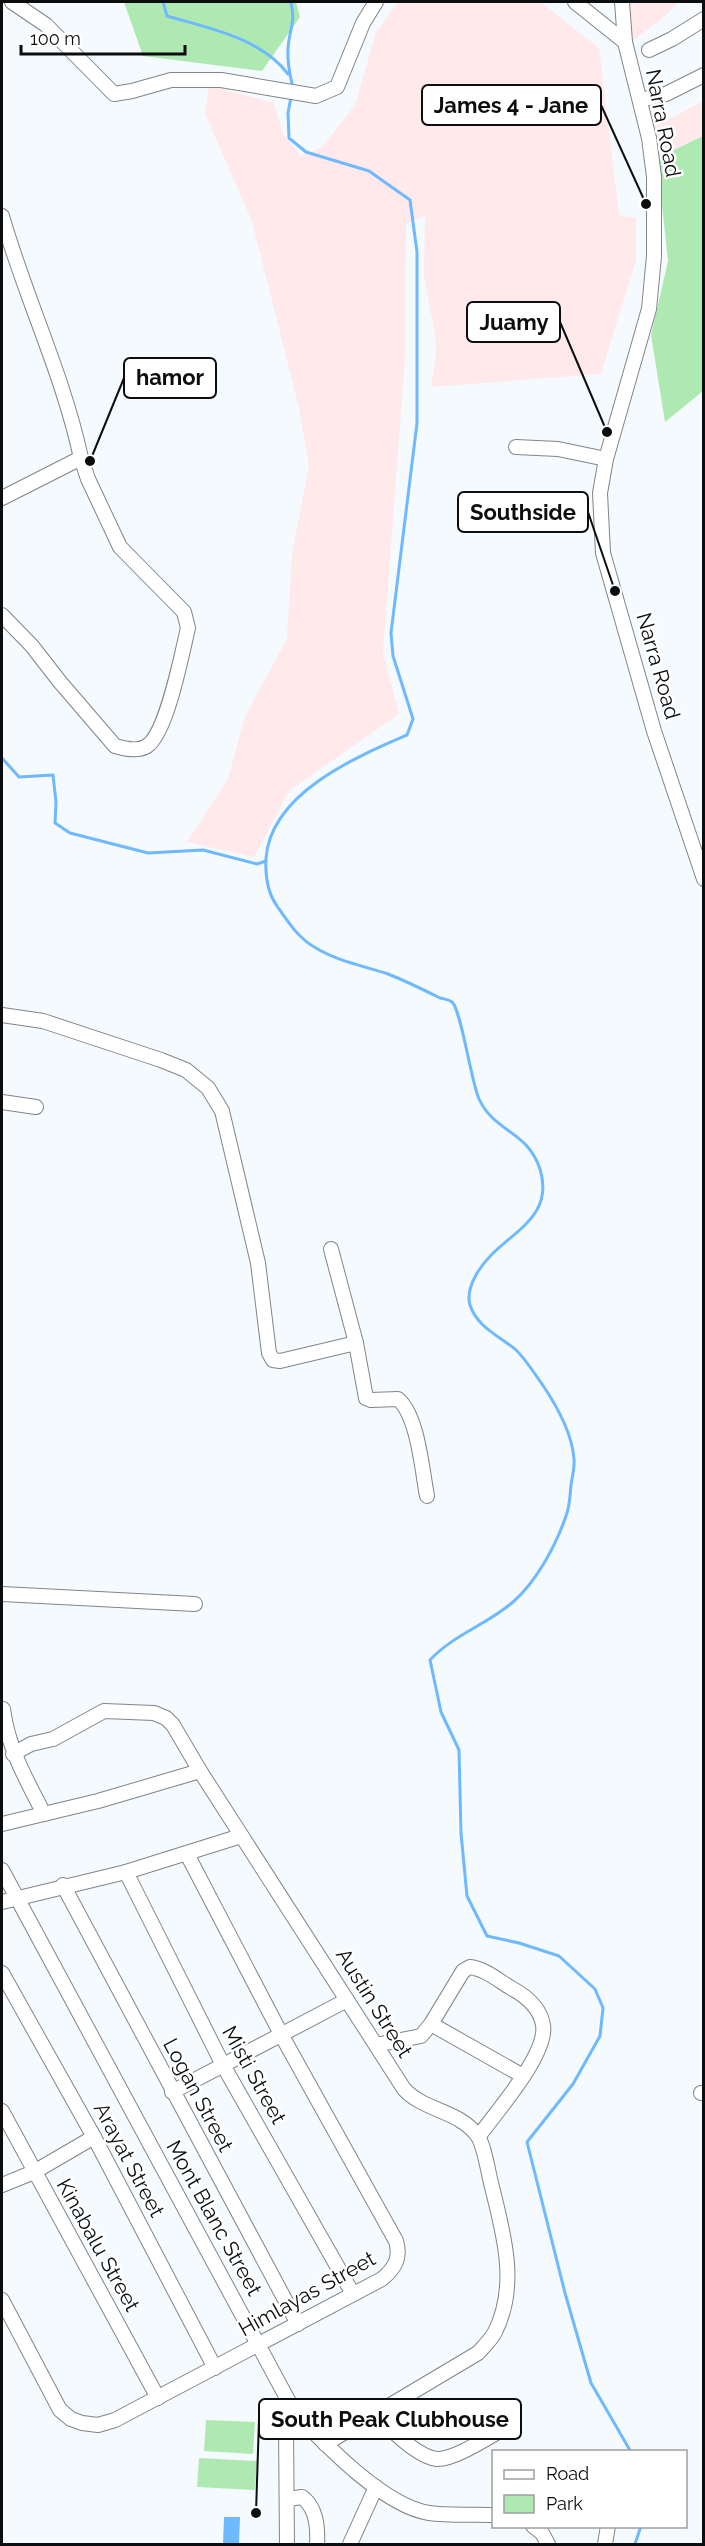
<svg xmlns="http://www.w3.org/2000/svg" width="705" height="2546" viewBox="0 0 705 2546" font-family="Raleway,sans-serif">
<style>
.industrial{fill:#ffe9eb}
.green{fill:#aee9b1}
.water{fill:#6fb9fe}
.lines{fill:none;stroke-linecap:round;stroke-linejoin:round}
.stream{stroke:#6fb9fe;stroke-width:3}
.minor-casing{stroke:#80858a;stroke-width:16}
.minor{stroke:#fff;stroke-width:14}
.labels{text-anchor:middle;stroke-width:5;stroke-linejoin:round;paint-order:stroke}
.street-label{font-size:21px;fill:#0b0d0f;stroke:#fff}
.leader{fill:none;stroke:#0b0d0f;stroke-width:2}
.callout-dot{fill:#0b0d0f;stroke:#fff;stroke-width:2}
.callout{fill:#fff;stroke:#0b0d0f;stroke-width:2}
.callout-label{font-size:22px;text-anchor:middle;font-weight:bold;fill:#0b0d0f}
</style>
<rect width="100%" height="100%" fill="#f5fafe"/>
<g class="industrial">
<path d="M 398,2 L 541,2 L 599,48 L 619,215 L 636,218 L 636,260 L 601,374 L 431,387 L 436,353 L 435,334 L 424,277 L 425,215 L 406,224 L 405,358 L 383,652 L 399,714 L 289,791 L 254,857 L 187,842 L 228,779 L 245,716 L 287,639 L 292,554 L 309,467 L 299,408 L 252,221 L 205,114 L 209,85 L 274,103 L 283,134 L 301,156 L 322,147 L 355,105 L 376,32 Z"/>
<path d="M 619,2 L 679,2 L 663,18 L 630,43 Z"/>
<path d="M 703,101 L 703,136 L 657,158 L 652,128 Z"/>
</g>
<g class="green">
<path d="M 124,2 L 296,2 L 300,17 L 262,71 L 143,56 Z"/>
<path d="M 703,136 L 703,391 L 665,422 L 651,335 L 668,261 L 657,158 Z"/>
<path d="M 206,2420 L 255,2422 L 253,2454 L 204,2451 Z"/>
<path d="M 199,2458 L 257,2461 L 255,2490 L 197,2487 Z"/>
</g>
<path class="water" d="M 224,2517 L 240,2517 L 239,2544 L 223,2544 Z"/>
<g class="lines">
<g class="stream">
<path d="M 163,2 L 167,16 C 208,28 261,38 288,74"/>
<path d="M 291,2 C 296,24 289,29 288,49 C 287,62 290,76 293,88"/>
<path d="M 291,97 L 288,113 L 289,138 L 306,152 L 369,171 L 410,200 L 417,252 L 417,423 L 391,633 L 393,656 L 413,719 L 407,735 C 356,757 271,793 266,858 C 265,876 267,892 277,906 C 288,922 299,939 316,948 C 337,961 364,966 388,974 C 406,981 422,989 440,998 C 444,999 448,999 452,1002 C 461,1009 471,1081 479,1099 C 495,1133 527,1130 540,1169 C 557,1224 497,1235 476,1275 C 471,1284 467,1295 470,1305 C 477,1327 499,1336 515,1349 C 525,1358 534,1373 542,1384 C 557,1406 572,1433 574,1459 C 575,1467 572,1477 571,1485 C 570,1495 570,1506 566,1516 C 556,1545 537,1581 513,1602 C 488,1624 453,1635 430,1660 L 441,1712 L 459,1750 L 461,1833 L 467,1896 L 487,1936 L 519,1943 L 559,1956 L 595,1989 L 603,2008 L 600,2036 L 573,2084 L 527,2142 L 565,2293 L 591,2383 L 631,2452"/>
<path d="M 2,758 L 19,777 L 53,775 L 56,802 L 55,823 L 70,833 L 148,853 L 203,850 L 257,864 L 266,861"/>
<path d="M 635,2544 L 641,2526"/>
</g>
<defs>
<g id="minor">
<path d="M 12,2 L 46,25 L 114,94 L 132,91 L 171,80 L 221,80 L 316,96 L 337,87 L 363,23 L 376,2"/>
<path d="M 575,2 L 625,42"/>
<path d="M 622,2 L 625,42 L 649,138 L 654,177 L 654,256 L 649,309 L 606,459 L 600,493 L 603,553 L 654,731 L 704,879"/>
<path d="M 649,50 L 672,39 L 704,19"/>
<path d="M 640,100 L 666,94 L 704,75"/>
<path d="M 2,216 C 25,297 63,374 81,458 L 2,498"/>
<path d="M 516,447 L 558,449 L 606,459"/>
<path d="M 2,615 L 32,646 L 60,682 L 115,746 C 125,749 138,752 147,746 C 167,733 182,653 188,628 L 184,612 L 120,547 L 88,479 L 81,458"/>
<path d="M 2,1015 L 43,1021 L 161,1060 L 186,1070 L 208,1088 L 222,1111 L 258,1263 L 269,1353 L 273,1360 L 280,1361 L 356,1343"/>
<path d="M 2,1102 L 36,1107"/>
<path d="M 331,1249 L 356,1343 L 366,1398 L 371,1400 L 398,1399 C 418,1416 422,1470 427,1496"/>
<path d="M 2,1594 L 195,1604"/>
<path d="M 3,1709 C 8,1748 26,1779 44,1814"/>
<path d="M 13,1754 L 31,1744 L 53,1739 L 104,1711 L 154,1713 L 166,1718 L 173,1725 L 200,1771 L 404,2089 C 424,2111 458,2110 477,2135 C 484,2144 488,2171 491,2183 C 503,2232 519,2284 495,2332 C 491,2340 483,2347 478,2353 L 325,2444"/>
<path d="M 2,1824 L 98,1801 L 200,1771"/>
<path d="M 2,1870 L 295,2413 C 326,2445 384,2506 429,2513 C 450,2516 473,2514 494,2515"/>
<path d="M 126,1872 L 223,2065 L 353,2294"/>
<path d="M 63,1885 L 298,2324"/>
<path d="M 2,1902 L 126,1872 L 241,1836"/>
<path d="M 2,1973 L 94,2137 L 215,2368"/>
<path d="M 431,2024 L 523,2076"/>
<path d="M 376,2045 L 421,2036 L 431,2024 L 463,1971 L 470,1967 C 485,1969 498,1980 511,1988 C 526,1996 540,2007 543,2025 C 548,2054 496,2112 479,2136"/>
<path d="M 172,2092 L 347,2000"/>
<path d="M 701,2093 L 704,2093"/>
<path d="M 2,2111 L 158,2398"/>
<path d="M 2,2185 L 34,2172 L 94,2137"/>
<path d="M 2,2300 L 60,2410 L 71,2419 L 82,2423 L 98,2425 L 115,2420 L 382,2279 C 395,2268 401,2258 396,2241 L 282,2036 L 187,1854"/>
<path d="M 377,2415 C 390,2429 417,2457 437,2459 C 456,2460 496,2432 514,2423"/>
<path d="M 288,2499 L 302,2497 C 317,2508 318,2528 317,2544"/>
<path d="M 533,2526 L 542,2533 L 548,2544"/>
<path d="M 287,2544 L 286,2427 L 295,2413"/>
<path d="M 350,2544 L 376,2487"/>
<path d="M 605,2544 L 608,2526"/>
</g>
</defs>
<use href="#minor" class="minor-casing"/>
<use href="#minor" class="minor"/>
</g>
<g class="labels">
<g class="street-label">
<text transform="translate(663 123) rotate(79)" y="7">Narra Road</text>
<text transform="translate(658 666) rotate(74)" y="7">Narra Road</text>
<text transform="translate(374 2003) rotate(58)" y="7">Austin Street</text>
<text transform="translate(254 2075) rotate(61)" y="7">Misti Street</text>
<text transform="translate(198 2095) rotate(62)" y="7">Logan Street</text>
<text transform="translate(129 2160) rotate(62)" y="7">Arayat Street</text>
<text transform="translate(214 2218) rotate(61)" y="7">Mont Blanc Street</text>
<text transform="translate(98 2245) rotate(61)" y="7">Kinabalu Street</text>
<text transform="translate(307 2294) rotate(-29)" y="7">Himlayas Street</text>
</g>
</g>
<path class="leader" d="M646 204L601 105M607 432L560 322M90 461L124 378M615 591L588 512M256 2513L259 2419"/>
<g class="callout-dot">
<circle cx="646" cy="204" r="6"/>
<circle cx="607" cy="432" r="6"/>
<circle cx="90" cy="461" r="6"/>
<circle cx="615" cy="591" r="6"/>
<circle cx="256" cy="2513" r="6"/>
</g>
<g class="callout">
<rect x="422" y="85" width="179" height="40" rx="6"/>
<rect x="467" y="302" width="93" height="40" rx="6"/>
<rect x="124" y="358" width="92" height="40" rx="6"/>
<rect x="458" y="492" width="130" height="40" rx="6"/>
<rect x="259" y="2399" width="262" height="40" rx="6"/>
</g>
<g class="callout-label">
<text x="511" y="113">James 4 - Jane</text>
<text x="514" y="330">Juamy</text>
<text x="170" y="385">hamor</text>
<text x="523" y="520">Southside</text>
<text x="390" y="2427">South Peak Clubhouse</text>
</g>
<rect width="705" height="2546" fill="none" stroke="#0b0d0f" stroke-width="6"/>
<rect x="492" y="2450" width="195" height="78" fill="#ffffff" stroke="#9d9e9f" stroke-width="1.5"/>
<rect x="504" y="2470" width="30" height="9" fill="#ffffff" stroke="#9d9e9f" stroke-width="1.5"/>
<text x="546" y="2480" font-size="18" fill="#0b0d0f">Road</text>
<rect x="504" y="2495" width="30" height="18" fill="#aee9b1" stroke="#9d9e9f" stroke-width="1.5"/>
<text x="546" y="2510" font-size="18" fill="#0b0d0f">Park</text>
<path d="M21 45v9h164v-9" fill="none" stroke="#0b0d0f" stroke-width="3"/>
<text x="30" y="45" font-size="18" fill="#0b0d0f" stroke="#ffffff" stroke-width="4.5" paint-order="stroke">100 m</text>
</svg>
